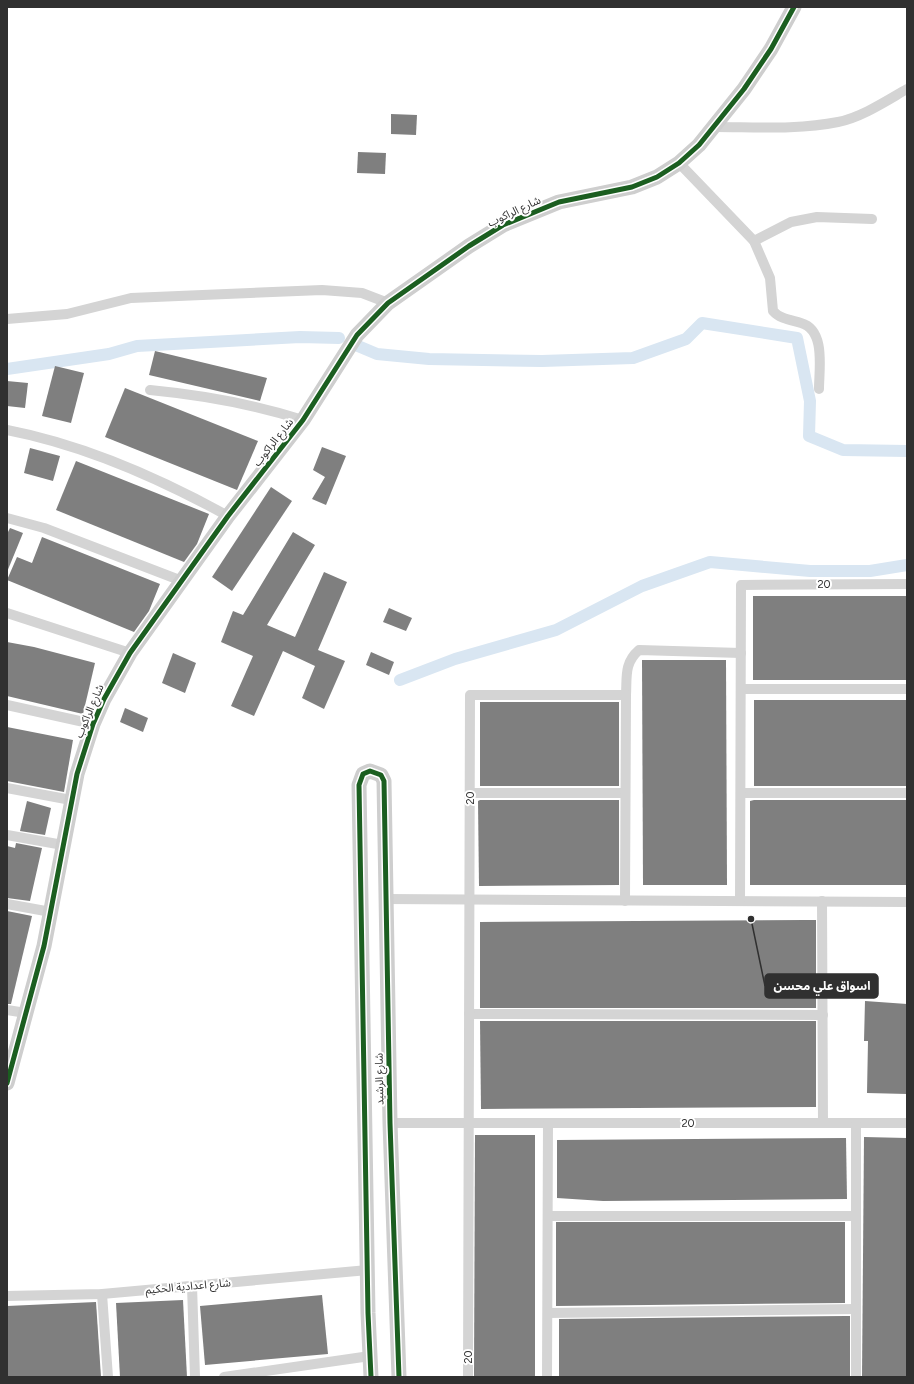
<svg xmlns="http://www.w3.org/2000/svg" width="914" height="1384" viewBox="0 0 914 1384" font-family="Figtree,'Noto Sans Arabic',sans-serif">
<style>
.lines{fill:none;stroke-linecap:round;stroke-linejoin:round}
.canal{stroke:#d9e6f2;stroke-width:12}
.building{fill:#7f7f7f}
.street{stroke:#d4d4d4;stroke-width:10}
.secondary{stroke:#cecece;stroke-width:15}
.cycleway-casing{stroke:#fff;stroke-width:8}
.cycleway{stroke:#1b5e20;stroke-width:5}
.labels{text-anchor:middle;stroke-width:4;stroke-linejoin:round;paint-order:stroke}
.street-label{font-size:11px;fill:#303030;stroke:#fff}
.leader{fill:none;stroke:#303030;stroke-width:1.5}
.callout-dot{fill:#303030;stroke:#fff;stroke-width:1.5}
.callout{fill:#303030;stroke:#303030;stroke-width:1.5}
.callout-label{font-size:12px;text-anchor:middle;font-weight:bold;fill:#fff}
</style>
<rect width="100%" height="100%" fill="#fff"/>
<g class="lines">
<g class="canal">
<path d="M 358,346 L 377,354 L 429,359 L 542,361 L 633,358 L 686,339 L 702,323 L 797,338 L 810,401 L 809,436 L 843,450 L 907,451"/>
<path d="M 7,369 L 109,354 L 137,346 L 300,337 L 339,338"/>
<path d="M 400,680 L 455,659 L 556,630 L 642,586 L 710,562 L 810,571 L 870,571 L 907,565"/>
</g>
</g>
<g class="building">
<path d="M 391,114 L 417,115 L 416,135 L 391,134 Z"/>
<path d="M 358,152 L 386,153 L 385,174 L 357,173 Z"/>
<path d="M 155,351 L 267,378 L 260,401 L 149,375 Z"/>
<path d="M 55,366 L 84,373 L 71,423 L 42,416 Z"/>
<path d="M 7,381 L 28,383 L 25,408 L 7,406 Z"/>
<path d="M 125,388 L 258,441 L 237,490 L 105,437 Z"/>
<path d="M 322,447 L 346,456 L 326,505 L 312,499 L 325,477 L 313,470 Z"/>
<path d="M 30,448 L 60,456 L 53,481 L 24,473 Z"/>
<path d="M 76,461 L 209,514 L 197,544 L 184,562 L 56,510 Z"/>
<path d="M 271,487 L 292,501 L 232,591 L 212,577 Z"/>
<path d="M 10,528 L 23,533 L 7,572 L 7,534 Z"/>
<path d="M 293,532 L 315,545 L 267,625 L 295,637 L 324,572 L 347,582 L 318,650 L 345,661 L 324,709 L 302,698 L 315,666 L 283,651 L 254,716 L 231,706 L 253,656 L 221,642 L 233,611 L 243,615 Z"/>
<path d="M 42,537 L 160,584 L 149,611 L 134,632 L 7,580 L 17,557 L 32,563 Z"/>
<rect x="753" y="596" width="154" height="84"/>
<path d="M 389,608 L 412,618 L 406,631 L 383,622 Z"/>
<path d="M 7,642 L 34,647 L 95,663 L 83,714 L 7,696 Z"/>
<path d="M 371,652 L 394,662 L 389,675 L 366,665 Z"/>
<path d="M 173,653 L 196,663 L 185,693 L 162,683 Z"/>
<path d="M 642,660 L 726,660 L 727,885 L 643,885 Z"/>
<rect x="754" y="700" width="153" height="86"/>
<rect x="480" y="702" width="139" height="84"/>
<path d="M 125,708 L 148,718 L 143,732 L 120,722 Z"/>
<path d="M 7,727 L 73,740 L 64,792 L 7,781 Z"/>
<path d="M 480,800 L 619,800 L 619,885 L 479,886 L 478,801 Z"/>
<path d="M 754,800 L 907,800 L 907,885 L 750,885 L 750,801 Z"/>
<path d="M 27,801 L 51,808 L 45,835 L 20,831 Z"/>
<path d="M 16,843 L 42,848 L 30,901 L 7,898 L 7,846 L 15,848 Z"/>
<path d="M 7,911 L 32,916 L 11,1004 L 7,1004 Z"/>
<path d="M 804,920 L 816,920 L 816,1008 L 480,1008 L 480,922 Z"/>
<path d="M 865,1001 L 907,1004 L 907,1094 L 867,1093 L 868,1041 L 864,1041 Z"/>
<path d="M 480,1021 L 816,1021 L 816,1107 L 481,1109 Z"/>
<path d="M 475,1135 L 535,1135 L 535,1377 L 474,1377 Z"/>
<path d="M 864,1137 L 907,1138 L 907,1377 L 862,1377 Z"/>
<path d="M 846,1138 L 847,1199 L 603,1201 L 557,1198 L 557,1140 Z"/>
<path d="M 556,1222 L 845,1222 L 845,1303 L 556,1306 Z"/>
<path d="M 322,1295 L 328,1354 L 205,1365 L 200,1306 Z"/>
<path d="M 183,1300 L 187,1377 L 120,1377 L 116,1303 Z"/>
<path d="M 96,1302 L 101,1377 L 7,1377 L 7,1306 Z"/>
<path d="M 845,1316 L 850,1316 L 850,1377 L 559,1377 L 559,1319 Z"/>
</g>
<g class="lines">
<g class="street">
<path d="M 715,127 C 755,127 798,130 838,122 C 862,117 886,101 907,89"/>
<path d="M 679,163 L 754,241 L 770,278 L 773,311 C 780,319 791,320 801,323 C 826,330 819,369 819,389"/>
<path d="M 754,241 L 791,222 L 817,217 L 872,219"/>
<path d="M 7,319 L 67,314 L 131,298 L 322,290 L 362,293 L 388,303"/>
<path d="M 150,390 C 202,395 253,404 303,420"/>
<path d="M 7,430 C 85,445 159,478 228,516"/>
<path d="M 7,518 L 44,528 L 182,581"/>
<path d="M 7,613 L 130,653"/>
<path d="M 741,689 L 907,689"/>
<path d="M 7,705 L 93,724"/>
<path d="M 7,788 L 71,800"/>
<path d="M 470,793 L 625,793"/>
<path d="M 741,793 L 907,793"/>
<path d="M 7,835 L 63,845"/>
<path d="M 386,899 L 907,902"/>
<path d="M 625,901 L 626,695 C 627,677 624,663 639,650 L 741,653"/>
<path d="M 740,901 L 741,585 L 907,584"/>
<path d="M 822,901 L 823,1123"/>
<path d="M 7,904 L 51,912"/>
<path d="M 7,1010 L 26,1013"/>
<path d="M 469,1014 L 823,1015"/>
<path d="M 390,1123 L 907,1123"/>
<path d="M 856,1123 L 856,1377"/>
<path d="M 548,1216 L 856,1216"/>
<path d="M 192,1286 L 195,1377"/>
<path d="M 102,1294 L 108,1377"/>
<path d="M 7,1296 L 102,1294 L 368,1270"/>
<path d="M 548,1313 L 856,1309"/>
<path d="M 224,1377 L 370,1356"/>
<path d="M 468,1377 L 470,695 L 626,695"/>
<path d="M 547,1377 L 548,1123"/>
</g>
<g class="secondary">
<path d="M 7,1083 L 44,946 L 77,774 L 93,724 L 104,699 L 130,653 L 228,516 L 303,420 L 357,335 L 388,303 L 469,246 L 503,225 L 559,202 L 632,187 L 657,177 L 679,163 L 699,145 L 744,89 L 771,49 L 794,7"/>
<path d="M 371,1377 L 368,1313 L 359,785 L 363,774 L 370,771 L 381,775 L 384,781 L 390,1123 L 399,1377"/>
</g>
<defs>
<g id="cycleway">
<path d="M 7,1083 L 44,946 L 77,774 L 93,724 L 104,699 L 130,653 L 228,516 L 303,420 L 357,335 L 388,303 L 469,246 L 503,225 L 559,202 L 632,187 L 657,177 L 679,163 L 699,145 L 744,89 L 771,49 L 794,7"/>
<path d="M 371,1377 L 368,1313 L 359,785 L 363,774 L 370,771 L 381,775 L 384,781 L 390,1123 L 399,1377"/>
</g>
</defs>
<use href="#cycleway" class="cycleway-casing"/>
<use href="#cycleway" class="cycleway"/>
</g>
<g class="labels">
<g class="street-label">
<text transform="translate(514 211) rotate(-25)" y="4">شارع الراكوب</text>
<text transform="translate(273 442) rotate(-52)" y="4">شارع الراكوب</text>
<text x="824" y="588">20</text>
<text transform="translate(89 711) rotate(-67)" y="4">شارع الراكوب</text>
<text transform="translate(470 798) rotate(-90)" y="4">20</text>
<text transform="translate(379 1079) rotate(-91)" y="4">شارع الرشيد</text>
<text x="688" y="1127">20</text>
<text transform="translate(188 1286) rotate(-5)" y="4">شارع اعدادية الحكيم</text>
<text transform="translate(468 1357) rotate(-90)" y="4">20</text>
</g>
</g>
<path class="leader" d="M751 919L765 986"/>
<circle class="callout-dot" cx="751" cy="919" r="4"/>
<rect class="callout" x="765" y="974" width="113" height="24" rx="4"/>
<g class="callout-label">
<text x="822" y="990">اسواق علي محسن</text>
</g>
<rect width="914" height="1384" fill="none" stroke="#303030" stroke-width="16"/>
</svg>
